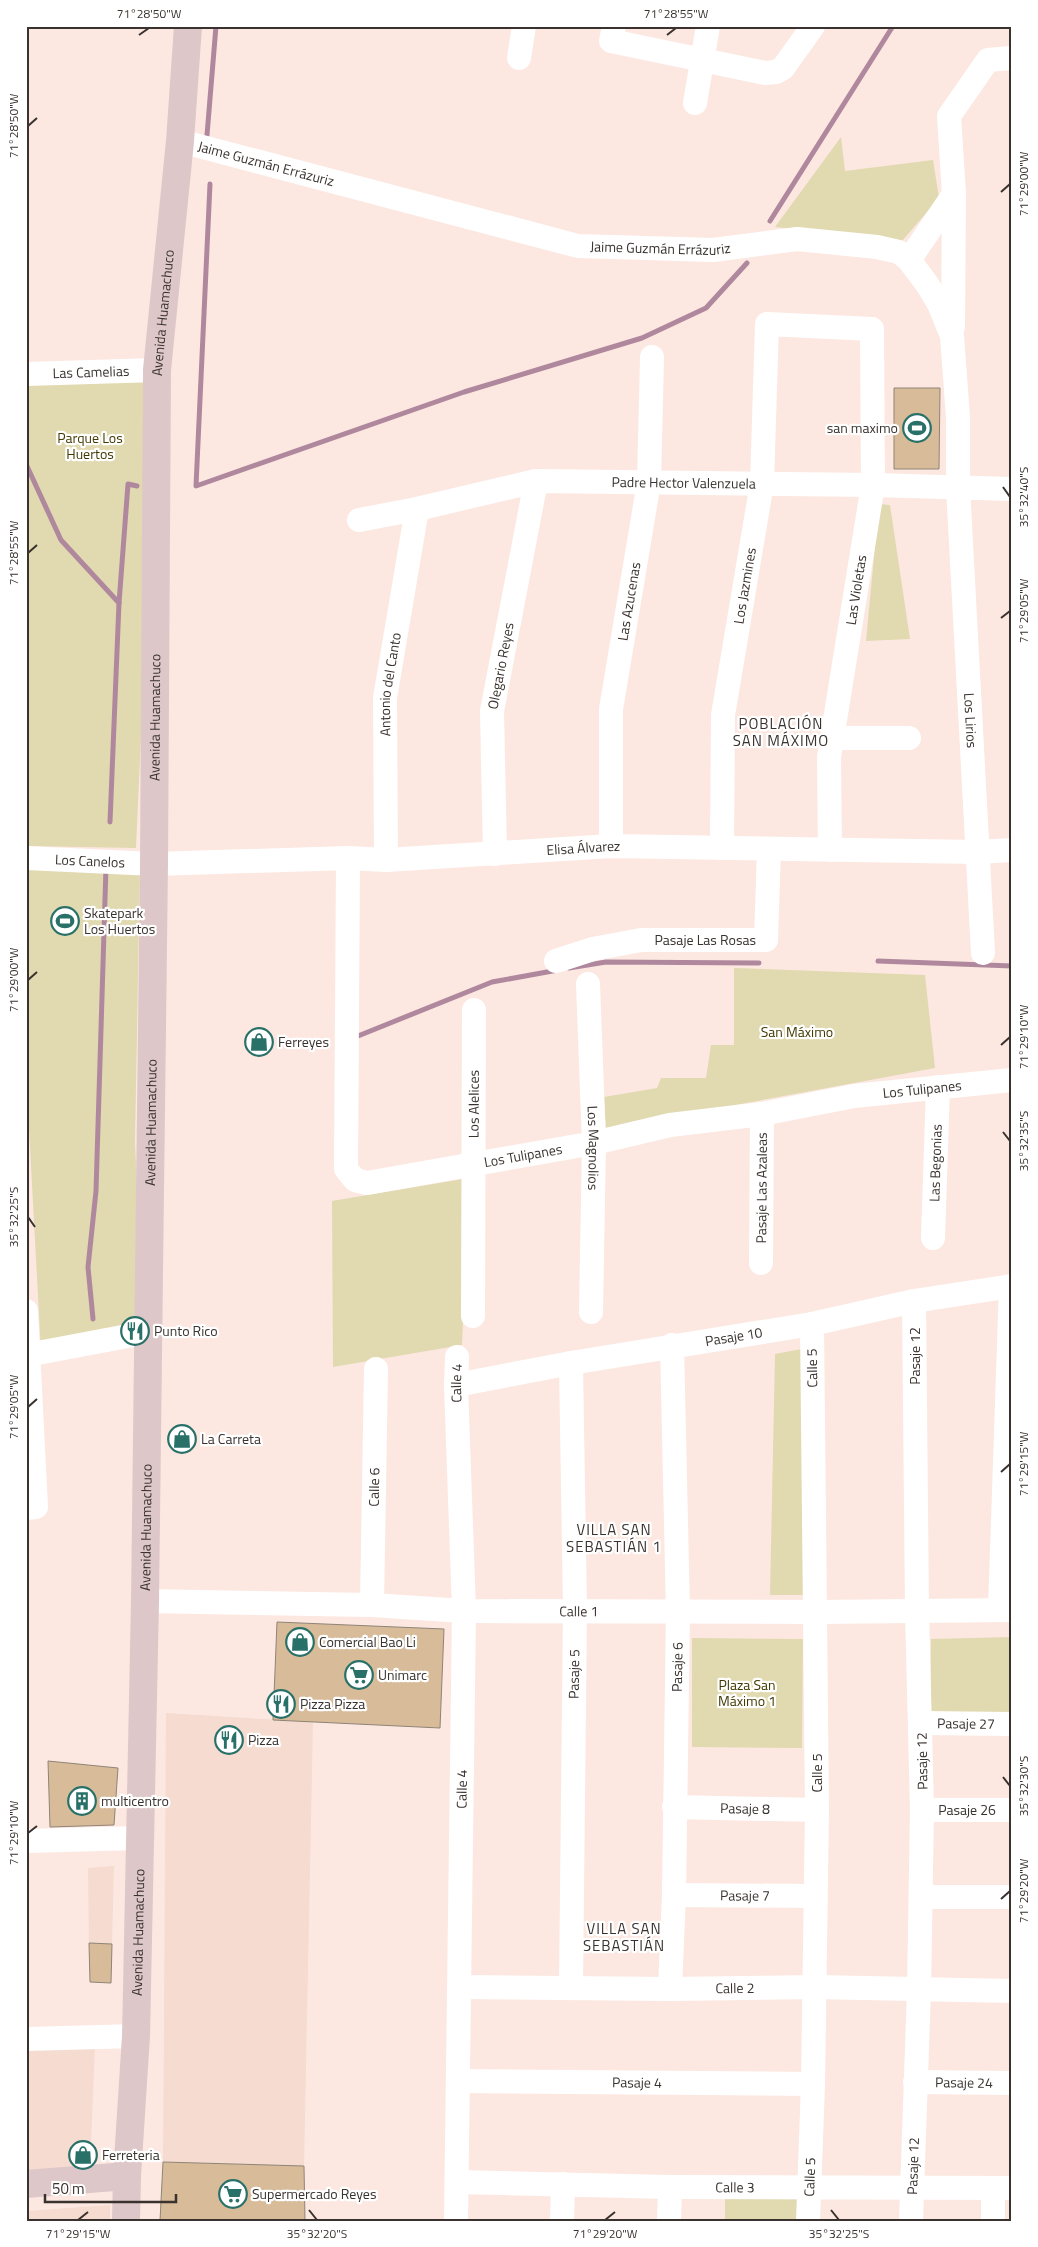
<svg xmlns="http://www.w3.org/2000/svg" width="1038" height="2247" viewBox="0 0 1038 2247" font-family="'Titillium Web',sans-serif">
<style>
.built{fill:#f5dbd0}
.green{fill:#e1d9b0}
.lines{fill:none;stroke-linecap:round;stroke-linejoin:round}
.stream{stroke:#b0889e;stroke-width:5}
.building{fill:#d8bb99;stroke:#8f8477}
.minor{stroke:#fff;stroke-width:24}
.major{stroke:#dec7c9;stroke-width:28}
.ticks{fill:none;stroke:#39322f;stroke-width:2}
.labels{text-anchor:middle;stroke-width:4.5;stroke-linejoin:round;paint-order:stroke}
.street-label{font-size:14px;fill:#39322f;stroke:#fff}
.poi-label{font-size:14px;fill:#39322f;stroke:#fff;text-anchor:start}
.park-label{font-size:14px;fill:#423902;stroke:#fff}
.neighbourhood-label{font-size:15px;letter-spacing:1px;fill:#39322f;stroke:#fff}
.neatline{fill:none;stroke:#39322f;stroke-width:2}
.ticks-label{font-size:12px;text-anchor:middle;fill:#39322f}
</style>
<rect width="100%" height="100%" fill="#fce8e1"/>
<g class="built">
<path d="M 166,1713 L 313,1722 L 304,2166 L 163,2162 Z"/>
<path d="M 114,1866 L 112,1944 L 89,1943 L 88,1868 Z"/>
<path d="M 95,2043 L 90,2169 L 26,2175 L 26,2044 Z"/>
<path d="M 110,2205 L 110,2221 L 26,2221 L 26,2211 Z"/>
</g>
<g class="green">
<path d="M 841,137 L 845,171 L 933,160 L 939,198 L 902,241 L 775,227 Z"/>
<path d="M 157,378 L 136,848 L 26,846 L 26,381 Z"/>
<path d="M 879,504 L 890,505 L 910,639 L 866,641 Z"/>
<path d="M 26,863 L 140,868 L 135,1142 L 143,1330 L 41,1352 L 26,1072 Z"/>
<path d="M 734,968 L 925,975 L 935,1068 L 606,1129 L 604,1097 L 657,1088 L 661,1078 L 706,1078 L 711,1045 L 734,1045 Z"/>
<path d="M 469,1178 L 462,1345 L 333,1367 L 332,1201 Z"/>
<path d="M 807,1348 L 804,1595 L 770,1595 L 775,1354 Z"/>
<path d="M 1012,1637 L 1012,1717 L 930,1716 L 931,1639 Z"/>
<path d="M 692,1638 L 803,1639 L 802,1748 L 692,1747 Z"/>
<path d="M 725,2195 L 797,2199 L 797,2221 L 725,2221 Z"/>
</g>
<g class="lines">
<g class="stream">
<path d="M 207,135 L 216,26"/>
<path d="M 210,184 L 196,486 L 464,392 L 642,338 L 706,308 L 747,263"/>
<path d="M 770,221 L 893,26"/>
<path d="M 26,464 L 61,540 L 119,603"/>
<path d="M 110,822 L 119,603 L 128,484 L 137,486"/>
<path d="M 878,961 L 1012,966"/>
<path d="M 569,968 L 606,962 L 759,963"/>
<path d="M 353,1038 L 492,982 L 558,970"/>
<path d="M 93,1319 L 88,1267 L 96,1191 L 106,867"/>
</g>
</g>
<g class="building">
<path d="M 894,388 L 940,388 L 939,469 L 894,469 Z"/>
<path d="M 277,1622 L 444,1629 L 440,1728 L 273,1720 Z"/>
<path d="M 48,1761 L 118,1768 L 114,1825 L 50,1827 Z"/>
<path d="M 89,1943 L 112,1944 L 111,1983 L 90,1982 Z"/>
<path d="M 163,2162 L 304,2166 L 305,2221 L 160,2221 Z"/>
</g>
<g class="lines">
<g class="minor">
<path d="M 614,26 L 611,41 L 765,73 L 776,72 L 783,68 L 813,26"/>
<path d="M 519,58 L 524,26"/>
<path d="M 695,103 L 708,26"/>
<path id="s1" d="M 180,141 L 578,246 L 713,250 L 797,239 L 877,247 L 899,252 L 909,260 L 927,284 L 939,304 L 952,336 L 958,417 L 958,487 L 983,953"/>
<path d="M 909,260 L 954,194"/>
<path d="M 953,327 L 954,194 L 949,116 L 988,60 L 1012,58"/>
<path id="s2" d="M 26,374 L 157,370"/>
<path id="s3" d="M 359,520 L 417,509 L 536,481 L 873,485 L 1012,489"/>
<path d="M 832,738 L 909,738"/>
<path id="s4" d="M 611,846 L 611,709 L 649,482 L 652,357"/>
<path id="s5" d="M 722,848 L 723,715 L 762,483 L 767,324 L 872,329 L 873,485 L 829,757 L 830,850"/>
<path id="s6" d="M 495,854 L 492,711 L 536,481"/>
<path id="s7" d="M 26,858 L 154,864 L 348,858 L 386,860 L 611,846 L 977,852 L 1012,850"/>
<path id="s8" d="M 348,858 L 346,1169 L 355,1180 L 367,1183 L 594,1143 L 670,1125 L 762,1114 L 854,1096 L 1012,1080"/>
<path id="s9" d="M 386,860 L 385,698 L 417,509"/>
<path id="s10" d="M 556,961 L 593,949 L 641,940 L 766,940 L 769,849"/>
<path id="s11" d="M 588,984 L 594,1143 L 591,1312"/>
<path id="s12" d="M 933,1238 L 938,1087"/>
<path id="s13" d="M 761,1263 L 762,1114"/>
<path d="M 26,1311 L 36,1507 L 26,1508"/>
<path id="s14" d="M 473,1316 L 474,1010"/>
<path d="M 27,1355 L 149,1332"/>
<path d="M 571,1363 L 575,1609 L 571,1987"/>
<path id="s15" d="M 456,1385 L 571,1363 L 812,1324 L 914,1301 L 1012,1286"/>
<path id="s16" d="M 145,1601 L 372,1605 L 464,1611 L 816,1612 L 1012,1610"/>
<path id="s17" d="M 372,1605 L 376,1369"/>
<path d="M 1000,1609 L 1011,1286"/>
<path id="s18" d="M 921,1723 L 1012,1724"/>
<path id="s19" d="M 674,1807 L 817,1810"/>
<path id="s20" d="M 922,1810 L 1012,1810"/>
<path d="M 26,1841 L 139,1838"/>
<path id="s21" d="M 674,1895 L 815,1896"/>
<path d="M 921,1897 L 1012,1897"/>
<path id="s22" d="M 459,1987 L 670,1989 L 815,1987 L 1012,1991"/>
<path id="s23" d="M 670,1989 L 674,1895 L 678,1612 L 672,1345"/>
<path d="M 26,2039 L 136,2036"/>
<path id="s24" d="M 459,2081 L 813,2084"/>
<path id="s25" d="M 915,2082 L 1012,2083"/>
<path id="s26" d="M 457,2182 L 670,2187 L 1012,2188"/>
<path id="s27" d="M 456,2221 L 464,1611 L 456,1385 L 457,1357"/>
<path d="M 562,2221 L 563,2184"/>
<path d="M 669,2221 L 670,2187"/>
<path id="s28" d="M 808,2221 L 813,2084 L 817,1810 L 812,1324"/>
<path id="s29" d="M 911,2221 L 919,1990 L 922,1810 L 917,1611 L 914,1301"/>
<path d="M 993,2221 L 993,2188"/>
</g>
<g class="major">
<path d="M 26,2184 L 127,2176"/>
<path id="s30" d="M 126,2221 L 127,2176 L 136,2036 L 145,1601 L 154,864 L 157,370 L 180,141 L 188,26"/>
</g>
</g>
<path class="ticks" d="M 139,35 L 149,28M 667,35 L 676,28M 28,126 L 37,118M 1001,192 L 1010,184M 1003,487 L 1010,497M 28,553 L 37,545M 1001,618 L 1010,611M 28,980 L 37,972M 1001,1045 L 1010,1037M 1003,1132 L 1010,1141M 28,1217 L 35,1227M 28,1407 L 37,1399M 1001,1472 L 1010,1464M 1003,1777 L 1010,1786M 28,1833 L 37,1826M 1001,1899 L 1010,1891M 309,2210 L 317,2220M 831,2210 L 839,2220M 78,2220 L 88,2212M 605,2220 L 615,2212"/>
<defs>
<symbol id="stadium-ring" viewBox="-11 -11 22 22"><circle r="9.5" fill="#fff" stroke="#297168" stroke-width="1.5"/><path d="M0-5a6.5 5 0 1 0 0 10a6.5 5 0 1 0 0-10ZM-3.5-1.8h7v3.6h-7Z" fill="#297168"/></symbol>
<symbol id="shop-ring" viewBox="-11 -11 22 22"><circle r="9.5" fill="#fff" stroke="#297168" stroke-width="1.5"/><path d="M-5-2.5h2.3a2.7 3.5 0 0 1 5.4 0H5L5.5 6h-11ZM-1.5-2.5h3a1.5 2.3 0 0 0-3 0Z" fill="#297168"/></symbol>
<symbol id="restaurant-ring" viewBox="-11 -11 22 22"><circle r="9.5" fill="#fff" stroke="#297168" stroke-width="1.5"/><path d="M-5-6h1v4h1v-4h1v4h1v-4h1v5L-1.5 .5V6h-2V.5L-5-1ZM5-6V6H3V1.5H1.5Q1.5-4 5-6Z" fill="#297168"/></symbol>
<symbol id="supermarket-ring" viewBox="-11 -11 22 22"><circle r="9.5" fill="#fff" stroke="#297168" stroke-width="1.5"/><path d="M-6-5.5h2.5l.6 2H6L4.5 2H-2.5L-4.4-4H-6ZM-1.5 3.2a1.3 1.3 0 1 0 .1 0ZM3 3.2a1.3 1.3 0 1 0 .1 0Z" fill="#297168"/></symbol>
<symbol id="building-ring" viewBox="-11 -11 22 22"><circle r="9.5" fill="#fff" stroke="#297168" stroke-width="1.5"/><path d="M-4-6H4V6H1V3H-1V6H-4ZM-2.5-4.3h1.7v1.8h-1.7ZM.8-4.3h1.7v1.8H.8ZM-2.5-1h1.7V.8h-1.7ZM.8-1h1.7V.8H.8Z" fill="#297168"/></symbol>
</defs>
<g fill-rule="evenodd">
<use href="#stadium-ring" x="901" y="412" width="32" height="32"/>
<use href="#stadium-ring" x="49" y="905" width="32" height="32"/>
<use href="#shop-ring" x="243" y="1026" width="32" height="32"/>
<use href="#restaurant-ring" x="119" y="1315" width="32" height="32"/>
<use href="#shop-ring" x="166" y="1423" width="32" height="32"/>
<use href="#shop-ring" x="284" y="1626" width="32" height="32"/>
<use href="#supermarket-ring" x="343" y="1659" width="32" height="32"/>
<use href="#restaurant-ring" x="265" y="1688" width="32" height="32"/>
<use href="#restaurant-ring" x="213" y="1724" width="32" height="32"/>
<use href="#building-ring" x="66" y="1785" width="32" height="32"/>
<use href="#shop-ring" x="67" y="2139" width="32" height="32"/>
<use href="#supermarket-ring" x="217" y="2178" width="32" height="32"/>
</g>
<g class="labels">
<g class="street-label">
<text dy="5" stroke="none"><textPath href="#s1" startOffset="89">Jaime Guzmán Errázuriz</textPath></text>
<text dy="5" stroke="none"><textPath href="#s1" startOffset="494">Jaime Guzmán Errázuriz</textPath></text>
<text dy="5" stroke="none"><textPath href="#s30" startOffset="1909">Avenida Huamachuco</textPath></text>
<text dy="5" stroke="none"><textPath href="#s2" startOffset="65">Las Camelias</textPath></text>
<text dy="5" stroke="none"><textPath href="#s3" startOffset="329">Padre Hector Valenzuela</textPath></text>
<text dy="5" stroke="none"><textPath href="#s5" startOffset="264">Los Jazmines</textPath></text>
<text transform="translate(856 590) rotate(-81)" y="5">Las Violetas</text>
<text dy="5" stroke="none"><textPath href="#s4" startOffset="246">Las Azucenas</textPath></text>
<text dy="5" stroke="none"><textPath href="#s6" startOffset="189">Olegario Reyes</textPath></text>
<text dy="5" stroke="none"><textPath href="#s9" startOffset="176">Antonio del Canto</textPath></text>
<text dy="5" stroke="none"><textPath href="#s30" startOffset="1504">Avenida Huamachuco</textPath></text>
<text dy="5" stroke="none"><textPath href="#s1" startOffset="1220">Los Lirios</textPath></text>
<text dy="5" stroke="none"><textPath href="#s7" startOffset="558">Elisa Álvarez</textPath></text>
<text dy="5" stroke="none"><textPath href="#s7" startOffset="64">Los Canelos</textPath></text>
<text dy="5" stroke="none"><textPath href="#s10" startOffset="152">Pasaje Las Rosas</textPath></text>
<text dy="5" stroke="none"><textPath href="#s8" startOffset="901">Los Tulipanes</textPath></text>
<text dy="5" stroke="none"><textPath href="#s14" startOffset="212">Los Alelices</textPath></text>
<text dy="5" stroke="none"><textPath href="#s30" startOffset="1099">Avenida Huamachuco</textPath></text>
<text dy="5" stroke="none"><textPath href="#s11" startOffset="164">Los Magnolios</textPath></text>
<text dy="5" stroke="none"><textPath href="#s8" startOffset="496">Los Tulipanes</textPath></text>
<text dy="5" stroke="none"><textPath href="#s12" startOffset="75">Las Begonias</textPath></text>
<text dy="5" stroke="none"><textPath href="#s13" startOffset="75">Pasaje Las Azaleas</textPath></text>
<text dy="5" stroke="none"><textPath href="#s15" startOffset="282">Pasaje 10</textPath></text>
<text transform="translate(915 1356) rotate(-90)" y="5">Pasaje 12</text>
<text transform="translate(812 1368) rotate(-91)" y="5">Calle 5</text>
<text dy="5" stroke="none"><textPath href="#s27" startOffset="838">Calle 4</textPath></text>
<text dy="5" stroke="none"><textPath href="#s17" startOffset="118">Calle 6</textPath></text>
<text dy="5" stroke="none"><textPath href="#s30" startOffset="694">Avenida Huamachuco</textPath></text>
<text dy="5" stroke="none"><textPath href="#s16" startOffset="434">Calle 1</textPath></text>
<text dy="5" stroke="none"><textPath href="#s23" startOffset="322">Pasaje 6</textPath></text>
<text transform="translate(574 1674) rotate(-89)" y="5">Pasaje 5</text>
<text dy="5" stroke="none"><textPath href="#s18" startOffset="45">Pasaje 27</textPath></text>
<text transform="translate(922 1761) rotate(-91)" y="5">Pasaje 12</text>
<text transform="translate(817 1773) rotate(-90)" y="5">Calle 5</text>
<text dy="5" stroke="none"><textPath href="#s27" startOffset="432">Calle 4</textPath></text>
<text dy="5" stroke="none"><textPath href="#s19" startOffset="71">Pasaje 8</textPath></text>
<text dy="5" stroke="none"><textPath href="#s20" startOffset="45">Pasaje 26</textPath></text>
<text dy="5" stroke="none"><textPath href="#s21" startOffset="71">Pasaje 7</textPath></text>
<text dy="5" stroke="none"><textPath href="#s30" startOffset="289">Avenida Huamachuco</textPath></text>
<text dy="5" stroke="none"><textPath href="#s22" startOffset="276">Calle 2</textPath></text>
<text dy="5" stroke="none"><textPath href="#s24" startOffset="178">Pasaje 4</textPath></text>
<text dy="5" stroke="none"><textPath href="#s25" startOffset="49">Pasaje 24</textPath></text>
<text dy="5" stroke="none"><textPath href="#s29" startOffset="55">Pasaje 12</textPath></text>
<text dy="5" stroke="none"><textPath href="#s28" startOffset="44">Calle 5</textPath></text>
<text dy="5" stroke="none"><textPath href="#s26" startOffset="278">Calle 3</textPath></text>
</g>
<g class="poi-label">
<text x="898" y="433" text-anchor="end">san maximo</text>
<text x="84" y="918">Skatepark<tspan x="84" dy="16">Los Huertos</tspan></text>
<text x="278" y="1047">Ferreyes</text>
<text x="154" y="1336">Punto Rico</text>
<text x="201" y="1444">La Carreta</text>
<text x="319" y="1647">Comercial Bao Li</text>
<text x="378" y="1680">Unimarc</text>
<text x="300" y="1709">Pizza Pizza</text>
<text x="248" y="1745">Pizza</text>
<text x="101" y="1806">multicentro</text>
<text x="102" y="2160">Ferreteria</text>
<text x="252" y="2199">Supermercado Reyes</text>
</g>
<g class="park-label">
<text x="90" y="443">Parque Los<tspan x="90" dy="16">Huertos</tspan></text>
<text x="797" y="1037">San Máximo</text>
<text x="747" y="1690">Plaza San<tspan x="747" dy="16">Máximo 1</tspan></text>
</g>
<g class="neighbourhood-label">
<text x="781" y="729">POBLACIÓN<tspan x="781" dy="17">SAN MÁXIMO</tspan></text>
<text x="614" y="1535">VILLA SAN<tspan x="614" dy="17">SEBASTIÁN 1</tspan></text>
<text x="624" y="1934">VILLA SAN<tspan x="624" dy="17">SEBASTIÁN</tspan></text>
</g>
</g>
<rect width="1038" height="2247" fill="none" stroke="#ffffff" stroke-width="55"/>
<path d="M45 2194v8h131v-8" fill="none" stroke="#39322f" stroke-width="2.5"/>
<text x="52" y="2194" font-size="15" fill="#39322f" stroke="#ffffff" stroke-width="4" paint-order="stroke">50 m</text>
<rect x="28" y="28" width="982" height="2192" class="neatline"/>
<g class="ticks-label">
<text x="149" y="18">71°28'50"W</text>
<text x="676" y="18">71°28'55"W</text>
<text transform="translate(14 126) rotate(-90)" y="4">71°28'50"W</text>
<text transform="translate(1024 184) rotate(-90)" y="4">71°29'00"W</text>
<text transform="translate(1024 497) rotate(-90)" y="4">35°32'40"S</text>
<text transform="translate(14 553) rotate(-90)" y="4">71°28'55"W</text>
<text transform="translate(1024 611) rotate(-90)" y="4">71°29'05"W</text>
<text transform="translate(14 980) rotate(-90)" y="4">71°29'00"W</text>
<text transform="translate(1024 1037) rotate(-90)" y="4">71°29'10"W</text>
<text transform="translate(1024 1141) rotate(-90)" y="4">35°32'35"S</text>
<text transform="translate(14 1217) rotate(-90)" y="4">35°32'25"S</text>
<text transform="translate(14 1407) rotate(-90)" y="4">71°29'05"W</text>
<text transform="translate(1024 1464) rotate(-90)" y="4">71°29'15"W</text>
<text transform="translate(1024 1786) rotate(-90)" y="4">35°32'30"S</text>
<text transform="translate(14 1833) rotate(-90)" y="4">71°29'10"W</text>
<text transform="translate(1024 1891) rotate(-90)" y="4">71°29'20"W</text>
<text x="78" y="2238">71°29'15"W</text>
<text x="317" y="2238">35°32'20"S</text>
<text x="605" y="2238">71°29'20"W</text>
<text x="839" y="2238">35°32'25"S</text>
</g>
</svg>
